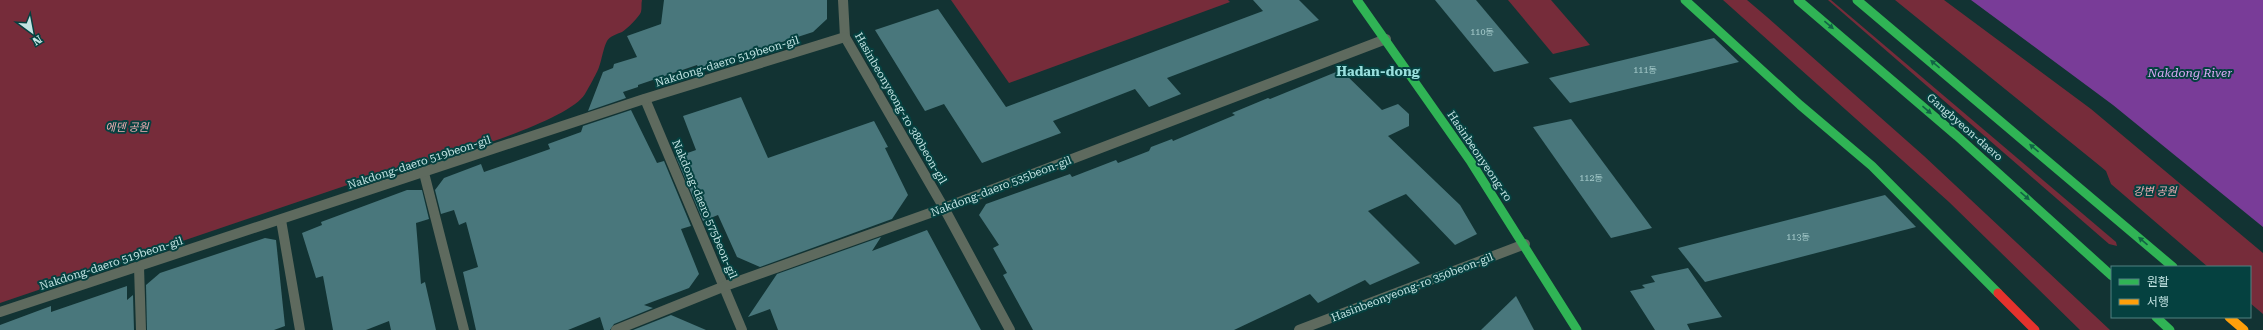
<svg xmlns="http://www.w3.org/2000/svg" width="2263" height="330" viewBox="0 0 2263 330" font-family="'Roboto Serif','Noto Sans KR',serif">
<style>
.green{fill:#762c3a}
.water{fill:#793c98}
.building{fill:#49777c}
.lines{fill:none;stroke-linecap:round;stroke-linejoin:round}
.lane{stroke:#5e6a5e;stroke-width:10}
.fast{stroke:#30b455;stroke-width:9}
.slow{stroke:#ff9f0a;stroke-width:9}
.jam{stroke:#e5322d;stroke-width:9}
.oneway{fill:#126446}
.labels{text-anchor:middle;stroke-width:4;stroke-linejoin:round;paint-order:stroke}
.number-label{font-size:9px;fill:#a4c9c9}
.street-label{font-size:11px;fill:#c3e4e3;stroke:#054140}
.park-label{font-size:11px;font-style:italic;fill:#f0aeb3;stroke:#054140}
.water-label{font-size:12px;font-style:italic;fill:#dba9f5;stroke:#054140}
.quarter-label{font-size:13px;font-weight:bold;fill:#99dfdd;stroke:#054140}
</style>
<rect width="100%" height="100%" fill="#123333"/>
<g class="green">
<path d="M 0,0 L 642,0 C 641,4 642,8 641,12 C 639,17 627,29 622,32 C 617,34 610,36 607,41 C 603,49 602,59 599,67 C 599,69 587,91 585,94 C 566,125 417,166 377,175 L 0,303 Z"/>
<path d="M 951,0 L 1228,0 L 1230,2 L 1009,83 Z"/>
<path d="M 1508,0 L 1551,0 L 1590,45 L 1553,54 Z"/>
<path d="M 1723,0 L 1747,0 L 1767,17 L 1924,156 L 2110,330 L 2080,330 L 1949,202 Z"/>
<path d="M 1828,0 L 1831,0 L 2116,242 L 2117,246 L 2109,244 Z"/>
<path d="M 1895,0 L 1944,0 L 2091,109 L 2263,253 L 2263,314 L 2250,303 L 2250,267 L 2208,267 L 2111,184 L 2106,171 L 2100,166 Z"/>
</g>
<path class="water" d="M 1971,0 L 2263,0 L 2263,227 L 2113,105 Z"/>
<g class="building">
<path d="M 664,0 L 827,0 L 827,19 L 813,32 L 699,69 L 697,65 L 638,85 L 638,87 L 623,92 L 626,98 L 588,111 L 603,72 L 613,68 L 614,64 L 637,57 L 627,36 L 661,24 Z"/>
<path d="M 1253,0 L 1299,0 L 1319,20 L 1167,78 L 1181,94 L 1149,107 L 1135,89 L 1053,121 L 1061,133 L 982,163 L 944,104 L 925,111 L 875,30 L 938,9 L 1006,107 L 1263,11 Z"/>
<path d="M 1435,0 L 1476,0 L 1529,63 L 1494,72 Z"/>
<path d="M 1714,38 L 1739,62 L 1570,103 L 1549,78 Z"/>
<path d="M 1341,70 L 1382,110 L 1398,104 L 1409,114 L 1409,126 L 1388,136 L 1460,205 L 1477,234 L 1455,245 L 1406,194 L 1368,211 L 1420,263 L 1370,285 L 1365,280 L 1318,303 L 1310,294 L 1234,330 L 1033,330 L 1003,275 L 1007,273 L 993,248 L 999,245 L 979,215 L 986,204 L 1070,174 L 1072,177 L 1116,160 L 1118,163 L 1149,151 L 1151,147 L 1172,139 L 1173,141 L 1235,115 L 1232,113 L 1268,98 L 1270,99 Z"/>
<path d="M 741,97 L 768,158 L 874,121 L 888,147 L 885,148 L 908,195 L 892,219 L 760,267 L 737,257 L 718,215 L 703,221 L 676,157 L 696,150 L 683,116 Z"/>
<path d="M 631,110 L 657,163 L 664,161 L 691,226 L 681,229 L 699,274 L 689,288 L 644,305 L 653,308 L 614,324 L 610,330 L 604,330 L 600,317 L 568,330 L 476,330 L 463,272 L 478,267 L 466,222 L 459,225 L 454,210 L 441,214 L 435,190 L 444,178 L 481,164 L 484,172 L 550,149 L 548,144 L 581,132 L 583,126 Z"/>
<path d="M 1571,119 L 1652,228 L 1611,238 L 1533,127 Z"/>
<path d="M 407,190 L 422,190 L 429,219 L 416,223 L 421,284 L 425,282 L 436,330 L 391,330 L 389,321 L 366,330 L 333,330 L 323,276 L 316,278 L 302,233 L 322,225 L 321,222 Z"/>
<path d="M 1885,195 L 1916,227 L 1705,282 L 1678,248 Z"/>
<path d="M 927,230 L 981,330 L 778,330 L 770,309 L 748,317 L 777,274 L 881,237 L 872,251 Z"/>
<path d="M 265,238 L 276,240 L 285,326 L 274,330 L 147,330 L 146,285 L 160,273 Z"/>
<path d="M 1688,268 L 1722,317 L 1687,324 L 1690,330 L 1655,330 L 1630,291 L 1645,288 L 1642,285 L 1655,282 L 1651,276 Z"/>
<path d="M 127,286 L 127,300 L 133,295 L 134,330 L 0,330 L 0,325 L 51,306 L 51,312 Z"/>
<path d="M 1516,296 L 1534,330 L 1481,330 Z"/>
<path d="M 671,315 L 706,330 L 633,330 Z"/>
</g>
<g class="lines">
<g class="lane">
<path d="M 843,0 L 845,37 L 944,208 L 1010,330"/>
<path d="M 645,99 L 742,330"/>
<path d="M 424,173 L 464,330"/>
<path d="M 281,220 L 300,330"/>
<path d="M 139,267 L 141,330"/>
<path d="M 0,312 L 641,100 L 845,37"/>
<path d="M 616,330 L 725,286 L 944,208 L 1386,39"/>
<path d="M 1299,330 L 1525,244"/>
</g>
<g class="fast">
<path d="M 1357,0 L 1471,162 L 1577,330"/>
<path d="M 1685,0 L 1800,105 L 1872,166 L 1998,293"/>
<path d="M 1798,0 L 1957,136 L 2112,276"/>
<path d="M 1857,0 L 2173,267"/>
<path d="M 2156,317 L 2170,330"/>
</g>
<path class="slow" d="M 2229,317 L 2244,330"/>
<path class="jam" d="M 1998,293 L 2035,330"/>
</g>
<defs><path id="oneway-solid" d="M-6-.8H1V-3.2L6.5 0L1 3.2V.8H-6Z"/></defs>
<g class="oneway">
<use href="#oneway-solid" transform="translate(1829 25) rotate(40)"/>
<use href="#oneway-solid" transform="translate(1935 64) rotate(-140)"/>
<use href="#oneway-solid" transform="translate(1927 110) rotate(41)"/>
<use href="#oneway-solid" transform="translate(2034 148) rotate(-140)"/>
<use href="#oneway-solid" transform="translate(2025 196) rotate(41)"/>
<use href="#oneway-solid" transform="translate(2143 241) rotate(-139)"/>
</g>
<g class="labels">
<g class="number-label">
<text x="1482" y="35">110동</text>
<text x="1645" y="73">111동</text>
<text x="1591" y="181">112동</text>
<text x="1798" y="240">113동</text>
</g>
<g class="street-label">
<text transform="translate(727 61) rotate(-17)" y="4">Nakdong-daero 519beon-gil</text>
<text transform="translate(901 108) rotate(60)" y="4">Hasinbeonyeong-ro 380beon-gil</text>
<text transform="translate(1965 127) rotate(41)" y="4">Gangbyeon-daero</text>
<text transform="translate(1480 156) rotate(56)" y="4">Hasinbeonyeong-ro</text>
<text transform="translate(419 162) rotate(-18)" y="4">Nakdong-daero 519beon-gil</text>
<text transform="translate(1001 186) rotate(-21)" y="4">Nakdong-daero 535beon-gil</text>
<text transform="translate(705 209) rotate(67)" y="4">Nakdong-daero 575beon-gil</text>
<text transform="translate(111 263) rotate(-18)" y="4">Nakdong-daero 519beon-gil</text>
<text transform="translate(1412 287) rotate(-21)" y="4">Hasinbeonyeong-ro 350beon-gil</text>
</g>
<g class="park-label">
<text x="127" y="131">에덴 공원</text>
<text x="2155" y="195">강변 공원</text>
</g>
<g class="water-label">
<text x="2190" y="77">Nakdong River</text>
</g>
<g class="quarter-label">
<text x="1378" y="76">Hadan-dong</text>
</g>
</g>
<rect x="2111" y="266" width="140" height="52" fill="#054140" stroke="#518281"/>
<rect x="2119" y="279" width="20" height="6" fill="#30b455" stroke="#518281"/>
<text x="2147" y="286" font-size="12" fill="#c3e4e3">원활</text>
<rect x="2119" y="299" width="20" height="6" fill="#ff9f0a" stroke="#518281"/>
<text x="2147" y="306" font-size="12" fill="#c3e4e3">서행</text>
<g transform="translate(32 32) rotate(148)" stroke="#054140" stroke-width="3" paint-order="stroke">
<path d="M0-3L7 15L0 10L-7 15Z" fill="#c3e4e3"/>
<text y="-6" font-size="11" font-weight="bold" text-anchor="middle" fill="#c3e4e3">N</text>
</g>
</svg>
